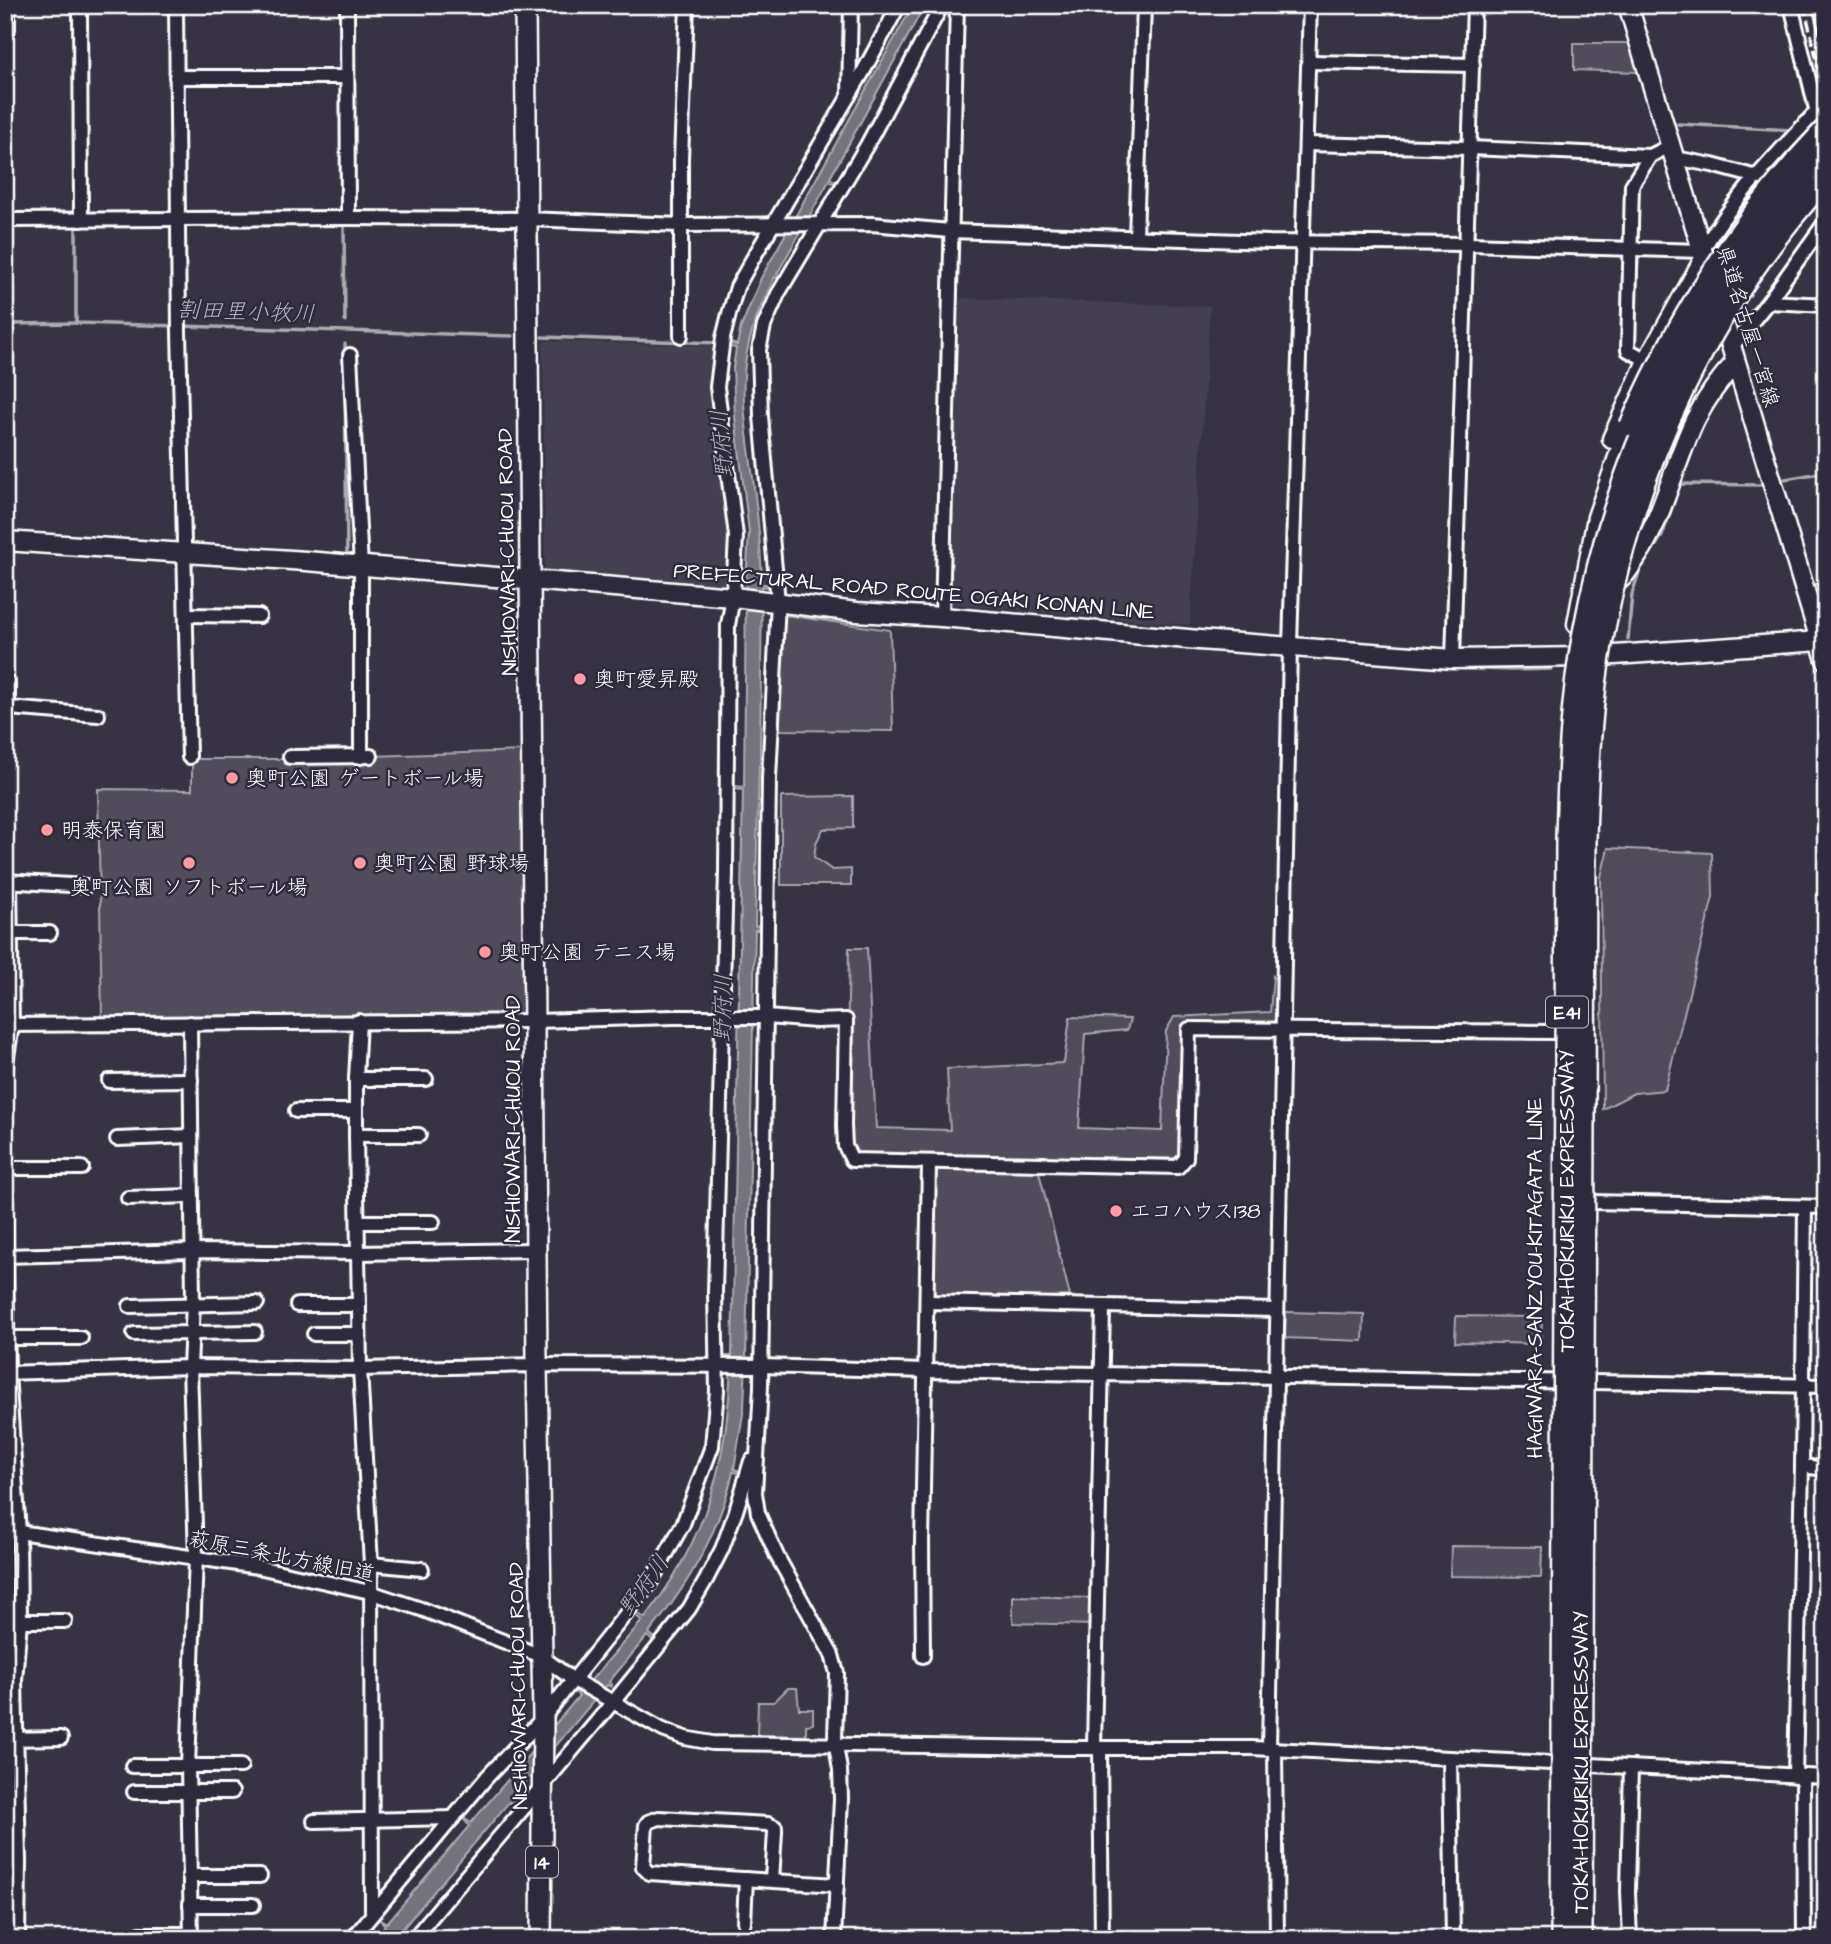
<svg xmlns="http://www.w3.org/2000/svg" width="1831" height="1944" viewBox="0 0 1831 1944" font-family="'Architects Daughter','Klee One',sans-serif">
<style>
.built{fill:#444051}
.green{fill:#514c5c;stroke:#a8a6ae;stroke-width:2}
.water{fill:#76737f;stroke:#adabb2;stroke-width:2}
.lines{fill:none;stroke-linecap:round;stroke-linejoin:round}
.stream{stroke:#adabb2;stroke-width:3.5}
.minor-casing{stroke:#fff;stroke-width:18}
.secondary-casing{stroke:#fff;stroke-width:23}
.primary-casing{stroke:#fff;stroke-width:24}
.minor{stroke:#2f2a3d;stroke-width:12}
.secondary{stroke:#2f2a3d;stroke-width:18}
.primary{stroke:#2f2a3d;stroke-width:19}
.rail{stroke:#fff;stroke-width:3.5;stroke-dasharray:10 5;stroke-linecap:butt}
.secondary-bridge-casing{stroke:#fff;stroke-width:23;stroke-linecap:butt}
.motorway-bridge-casing{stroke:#fff;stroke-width:28;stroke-linecap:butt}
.secondary-bridge{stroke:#2f2a3d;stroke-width:18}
.motorway-bridge{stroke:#2f2a3d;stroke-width:23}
.poi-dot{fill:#ff9aa2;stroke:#2f2a3d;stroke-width:2.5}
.labels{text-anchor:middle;stroke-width:5;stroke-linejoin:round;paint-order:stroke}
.shield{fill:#2f2a3d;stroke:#c1bfc5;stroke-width:2}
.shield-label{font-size:19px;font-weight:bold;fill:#fff}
.street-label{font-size:21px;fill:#fff;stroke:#2f2a3d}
.poi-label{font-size:21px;fill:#fff;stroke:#2f2a3d;text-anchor:start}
.water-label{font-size:23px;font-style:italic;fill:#b4b2b9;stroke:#2f2a3d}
</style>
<rect width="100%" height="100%" fill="#373345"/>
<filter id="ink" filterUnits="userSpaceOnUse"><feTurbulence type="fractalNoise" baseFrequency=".0143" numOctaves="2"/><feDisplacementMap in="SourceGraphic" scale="14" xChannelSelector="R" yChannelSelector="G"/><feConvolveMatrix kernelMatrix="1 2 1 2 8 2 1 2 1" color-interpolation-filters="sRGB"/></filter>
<g filter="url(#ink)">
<g class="built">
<path d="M 960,298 L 1210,306 L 1190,625 L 951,604 Z"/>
<path d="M 543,341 L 714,346 L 714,397 L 733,535 L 730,587 L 551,574 L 545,570 Z"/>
</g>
<g class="green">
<path d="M 1574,43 L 1631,43 L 1638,72 L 1574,70 Z"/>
<path d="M 777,614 L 890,630 L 893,731 L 780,730 Z"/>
<path d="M 526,751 L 524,1016 L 102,1020 L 98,789 L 192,790 L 192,759 L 278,759 Z"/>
<path d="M 853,796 L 853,828 L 823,829 L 816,843 L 814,857 L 832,870 L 851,869 L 851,885 L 781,885 L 781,797 Z"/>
<path d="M 1608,848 L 1712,853 L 1713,897 L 1665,1090 L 1634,1093 L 1603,1109 L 1601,877 Z"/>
<path d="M 849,948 L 867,948 L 876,1128 L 950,1130 L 947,1069 L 1064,1063 L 1070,1017 L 1130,1019 L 1127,1030 L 1085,1034 L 1079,1128 L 1162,1131 L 1166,1031 L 1174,1017 L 1270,1012 L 1273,976 L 1277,980 L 1282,1021 L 1189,1029 L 1186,1158 L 857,1161 L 845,1146 Z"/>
<path d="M 1037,1164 L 1070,1296 L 927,1302 L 929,1167 Z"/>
<path d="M 1286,1312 L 1364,1314 L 1363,1341 L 1285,1338 Z"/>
<path d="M 1456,1316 L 1542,1317 L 1541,1344 L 1455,1342 Z"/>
<path d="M 1451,1546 L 1542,1547 L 1541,1577 L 1450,1576 Z"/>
<path d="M 1013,1596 L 1094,1598 L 1096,1625 L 1013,1623 Z"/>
<path d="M 788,1688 L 797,1688 L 799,1709 L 813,1709 L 813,1724 L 806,1725 L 806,1736 L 757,1735 L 758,1702 L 774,1702 Z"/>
</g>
<path class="water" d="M 913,5 L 925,5 L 830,178 L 838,183 L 837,185 L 829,181 L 777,274 L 785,278 L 784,281 L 775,277 C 763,301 752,325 747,352 C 739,391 747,432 752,471 C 757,508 761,546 762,584 L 772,584 L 772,586 L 762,587 L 760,763 L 767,763 L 767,766 L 759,766 L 758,801 L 766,802 L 766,805 L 758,805 L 755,926 L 764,927 L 764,930 L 755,930 L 746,1357 L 755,1358 L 755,1360 L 746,1360 L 744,1408 L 734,1469 L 740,1471 L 739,1473 L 733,1472 C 719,1532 688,1586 649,1633 L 657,1640 L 655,1643 L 647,1636 L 609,1682 L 612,1686 L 611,1687 L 607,1685 L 512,1798 L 518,1805 L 516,1807 L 509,1802 L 394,1939 L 374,1939 L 385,1925 L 378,1918 L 387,1923 L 469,1826 L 462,1817 L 471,1823 L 579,1696 L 574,1691 L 580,1693 L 642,1621 L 635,1615 L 637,1613 L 645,1618 C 708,1536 728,1463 731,1360 L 723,1360 L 723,1356 L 732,1356 L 743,790 L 735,789 L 734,786 L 744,787 L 746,581 L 749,532 L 735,416 L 733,368 L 736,348 L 715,345 L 717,339 L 737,345 L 741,327 L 761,278 Z"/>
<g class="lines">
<g class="stream">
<path d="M 74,5 L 74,77"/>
<path d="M 1784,5 L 1809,112"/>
<path d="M 1678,124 L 1792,130"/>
<path d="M 1637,207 L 1638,245"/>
<path d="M 13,225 L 11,324 L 76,323"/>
<path d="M 344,226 L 345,321"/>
<path d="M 76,227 L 76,323 L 512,336"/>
<path d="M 542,337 L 718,343"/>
<path d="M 345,344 L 345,355"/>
<path d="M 1634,345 L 1638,255"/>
<path d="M 345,381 L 347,554"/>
<path d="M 1687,465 L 1699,432"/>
<path d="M 1785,479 L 1826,472"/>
<path d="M 1681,484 L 1760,485"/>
<path d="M 892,623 L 1014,632"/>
<path d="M 1628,639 L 1632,594 L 1640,569 L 1662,536 L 1675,499"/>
<path d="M 1452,668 L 1512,670 L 1551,669"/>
</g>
<defs>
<g id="minor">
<path d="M 80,5 L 81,220"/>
<path d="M 176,5 L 179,331 L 189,757"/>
<path d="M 347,5 L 348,218"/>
<path d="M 1791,5 L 1818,117"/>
<path d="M 1820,5 L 1826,29"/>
<path d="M 5,32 L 8,29 L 8,5"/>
<path d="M 1309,62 L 1473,65"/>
<path d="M 176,77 L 347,77"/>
<path d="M 849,96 L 851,5"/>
<path d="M 1306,144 L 1470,148 L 1650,156 L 1670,146"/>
<path d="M 1650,156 L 1632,185 L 1628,350 L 1652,363"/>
<path d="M 1675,158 L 1712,165 L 1783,184"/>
<path d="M 5,220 L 348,218 L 526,219 L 680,225 L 872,224 L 950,231 L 1270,242 L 1468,244 L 1702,251 C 1733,198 1775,156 1816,112"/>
<path d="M 1136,237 L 1144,5"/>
<path d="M 1768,302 L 1826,305"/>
<path d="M 681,336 L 681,159 L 687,5"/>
<path d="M 1731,348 L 1768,302 L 1826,221"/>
<path d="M 350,355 L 361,567 L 361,757"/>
<path d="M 186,615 L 259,616"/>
<path d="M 942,617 L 957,5"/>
<path d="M 1453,659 L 1474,5"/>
<path d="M 5,682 L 8,682 L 8,708 L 98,715"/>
<path d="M 290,757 L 371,756"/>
<path d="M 5,881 L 86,886"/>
<path d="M 6,933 L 50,933"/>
<path d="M 359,1021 L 356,1079 L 356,1135 L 360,1369 L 371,1564 L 372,1915"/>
<path d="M 190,1023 L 193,1303 L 190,1367 L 196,1557 L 188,1766 L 191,1939"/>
<path d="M 5,1025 L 535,1021 L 673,1017 L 767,1017 L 816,1021 L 846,1020 L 844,1125 L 845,1146 L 852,1160 L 1178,1167 L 1186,1158 L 1189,1029 L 1558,1032"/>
<path d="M 5,1070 L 12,1025 L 10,881"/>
<path d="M 356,1079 L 426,1079"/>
<path d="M 109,1081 L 191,1080"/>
<path d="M 296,1111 L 356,1111"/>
<path d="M 356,1135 L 419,1135"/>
<path d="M 117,1139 L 191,1136"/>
<path d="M 5,1168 L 82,1168"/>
<path d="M 128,1198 L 192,1196"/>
<path d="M 1592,1202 L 1826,1207"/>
<path d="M 5,1219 L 8,1373 L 19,1532 L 20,1621 L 15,1680 L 19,1860 L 18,1939"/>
<path d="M 358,1222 L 433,1222"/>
<path d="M 5,1256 L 192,1251 L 358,1253 L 536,1250"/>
<path d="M 927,1302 L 1276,1310"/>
<path d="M 297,1305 L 359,1305"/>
<path d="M 130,1306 L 257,1303"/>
<path d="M 134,1334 L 255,1332"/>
<path d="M 314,1334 L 359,1334"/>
<path d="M 5,1338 L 81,1338"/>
<path d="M 5,1373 L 190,1367 L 360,1369 L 537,1365 L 761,1366 L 925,1371 L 1826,1386"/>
<path d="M 1802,1466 L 1826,1469"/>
<path d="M 5,1530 L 258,1567 L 370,1592 L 421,1609 L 541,1656 L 572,1679 L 663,1730 L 685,1738 L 712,1743 L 1067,1748 L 1252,1748 L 1826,1777"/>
<path d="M 371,1564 L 422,1569"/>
<path d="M 20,1621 L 65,1621"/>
<path d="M 923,1656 L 922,1543 L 929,1163"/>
<path d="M 5,1739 L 61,1738"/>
<path d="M 1094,1748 L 1103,1307"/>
<path d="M 1100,1748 L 1102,1939"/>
<path d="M 1269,1749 L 1290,645 L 1310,5"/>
<path d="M 1275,1749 L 1277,1939"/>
<path d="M 1450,1758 L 1453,1939"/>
<path d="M 132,1766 L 241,1766"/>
<path d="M 1795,1776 L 1802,1466 L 1805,1207"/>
<path d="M 1803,1776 L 1804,1939"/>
<path d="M 134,1792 L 232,1792"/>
<path d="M 314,1821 L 453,1818"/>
<path d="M 189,1876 L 260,1876"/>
<path d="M 772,1881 L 775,1832 L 775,1827 L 768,1824 L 659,1818 L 648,1822 L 646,1825 L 643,1867 L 649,1873 C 712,1877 774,1881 837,1885"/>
<path d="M 190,1905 L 253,1905"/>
<path d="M 744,1922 L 746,1879"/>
<path d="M 140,1934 L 191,1934"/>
<path d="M 352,1939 L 487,1777 L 543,1718 L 649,1585 L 683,1524 L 712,1446 L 717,1391 L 715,1292 L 726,872 L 728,625 L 733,597 L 736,536 L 717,387 L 723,338 L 729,314 L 737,287 L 752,260 L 863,72 L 899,5"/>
<path d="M 413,1939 L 614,1701 L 689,1609 L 706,1580 L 722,1549 L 736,1511 L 751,1461"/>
<path d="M 834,1939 L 841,1799 L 840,1770 L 835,1739 L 837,1673 L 832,1655 L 777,1556 L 758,1513 L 755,1493 L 761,1387 L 769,778 L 778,602 L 761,416 L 759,350 L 764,326 L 778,294 L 867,145 L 942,5"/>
<path d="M 1630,1939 L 1628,1891 L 1631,1767"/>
</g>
<g id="secondary">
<path d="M 1628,5 L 1826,660"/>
<path d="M 1612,439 L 1647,361 L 1704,259"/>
<path d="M 5,541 L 306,561 L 733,597 L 857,612 L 942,617 L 1199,640 L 1453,659 L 1585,657 L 1820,641"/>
<path d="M 1611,586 C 1623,579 1629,569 1636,558 C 1664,516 1673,466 1695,420 C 1706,399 1719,380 1735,363"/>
<path d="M 1577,624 L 1597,517 L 1629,426"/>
</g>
<path id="primary" d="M 525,5 L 537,1365 L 543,1718 L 541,1939"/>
</defs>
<use href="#minor" class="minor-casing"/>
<use href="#secondary" class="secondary-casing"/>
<use href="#primary" class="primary-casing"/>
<use href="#minor" class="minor"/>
<use href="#secondary" class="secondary"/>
<use href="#primary" class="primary"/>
<path class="rail" d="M 1804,5 L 1826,99"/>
<defs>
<path id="secondary-bridge" d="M 1629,426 C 1677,315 1742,215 1826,127"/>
<g id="motorway-bridge">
<path d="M 1563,1939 L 1568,839 C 1570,770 1572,701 1585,633 C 1618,453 1699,283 1826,150"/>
<path d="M 1580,1939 L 1584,839 C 1586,770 1589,701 1602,633 C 1634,463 1709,304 1826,176"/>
</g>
</defs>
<use href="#secondary-bridge" class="secondary-bridge-casing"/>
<use href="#motorway-bridge" class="motorway-bridge-casing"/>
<use href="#secondary-bridge" class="secondary-bridge"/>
<use href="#motorway-bridge" class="motorway-bridge"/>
</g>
</g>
<g class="poi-dot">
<circle cx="580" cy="679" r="7"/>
<circle cx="232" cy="778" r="7"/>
<circle cx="47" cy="830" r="7"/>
<circle cx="189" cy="863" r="7"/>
<circle cx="360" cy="863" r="7"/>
<circle cx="485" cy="952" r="7"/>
<circle cx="1116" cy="1211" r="7"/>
</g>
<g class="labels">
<g class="shield">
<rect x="1546" y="996.5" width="42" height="31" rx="5"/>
<rect x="526" y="1846.5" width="32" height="31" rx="5"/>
</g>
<g class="shield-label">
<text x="1567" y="1019">E41</text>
<text x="542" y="1869">14</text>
</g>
<g class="street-label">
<text transform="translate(1748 326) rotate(73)" y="7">県道名古屋一宮線</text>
<text transform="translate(507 552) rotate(-91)" y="7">NISHIOWARI-CHUOU ROAD</text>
<text transform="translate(914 591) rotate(5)" y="7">PREFECTURAL ROAD ROUTE OGAKI KONAN LINE</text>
<text transform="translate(513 1119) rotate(-90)" y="7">NISHIOWARI-CHUOU ROAD</text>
<text transform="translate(1567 1201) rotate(-90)" y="7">TOKAI-HOKURIKU EXPRESSWAY</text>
<text transform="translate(1535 1278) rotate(-90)" y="7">HAGIWARA-SANZYOU-KITAGATA LINE</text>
<text transform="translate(282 1556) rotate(11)" y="7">萩原三条北方線旧道</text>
<text transform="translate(518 1686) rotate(-91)" y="7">NISHIOWARI-CHUOU ROAD</text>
<text transform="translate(1581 1762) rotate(-90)" y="7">TOKAI-HOKURIKU EXPRESSWAY</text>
</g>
<g class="poi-label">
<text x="594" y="686">奥町愛昇殿</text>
<text x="246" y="785">奥町公園 ゲートボール場</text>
<text x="61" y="837">明泰保育園</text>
<text x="374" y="870">奥町公園 野球場</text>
<text x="189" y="894" text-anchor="middle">奥町公園 ソフトボール場</text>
<text x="499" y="959">奥町公園 テニス場</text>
<text x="1130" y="1218">エコハウス138</text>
</g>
<g class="water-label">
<text transform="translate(246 311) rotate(2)" y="8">割田里小牧川</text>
<text transform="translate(721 444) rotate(-95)" y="8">野府川</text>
<text transform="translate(722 1008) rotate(-89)" y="8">野府川</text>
<text transform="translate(643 1585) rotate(-53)" y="8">野府川</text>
</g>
</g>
<rect width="1831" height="1944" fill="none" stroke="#2f2a3d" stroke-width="28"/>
<rect x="14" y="14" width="1803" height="1916" fill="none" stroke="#fff" stroke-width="2.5" filter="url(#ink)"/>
</svg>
